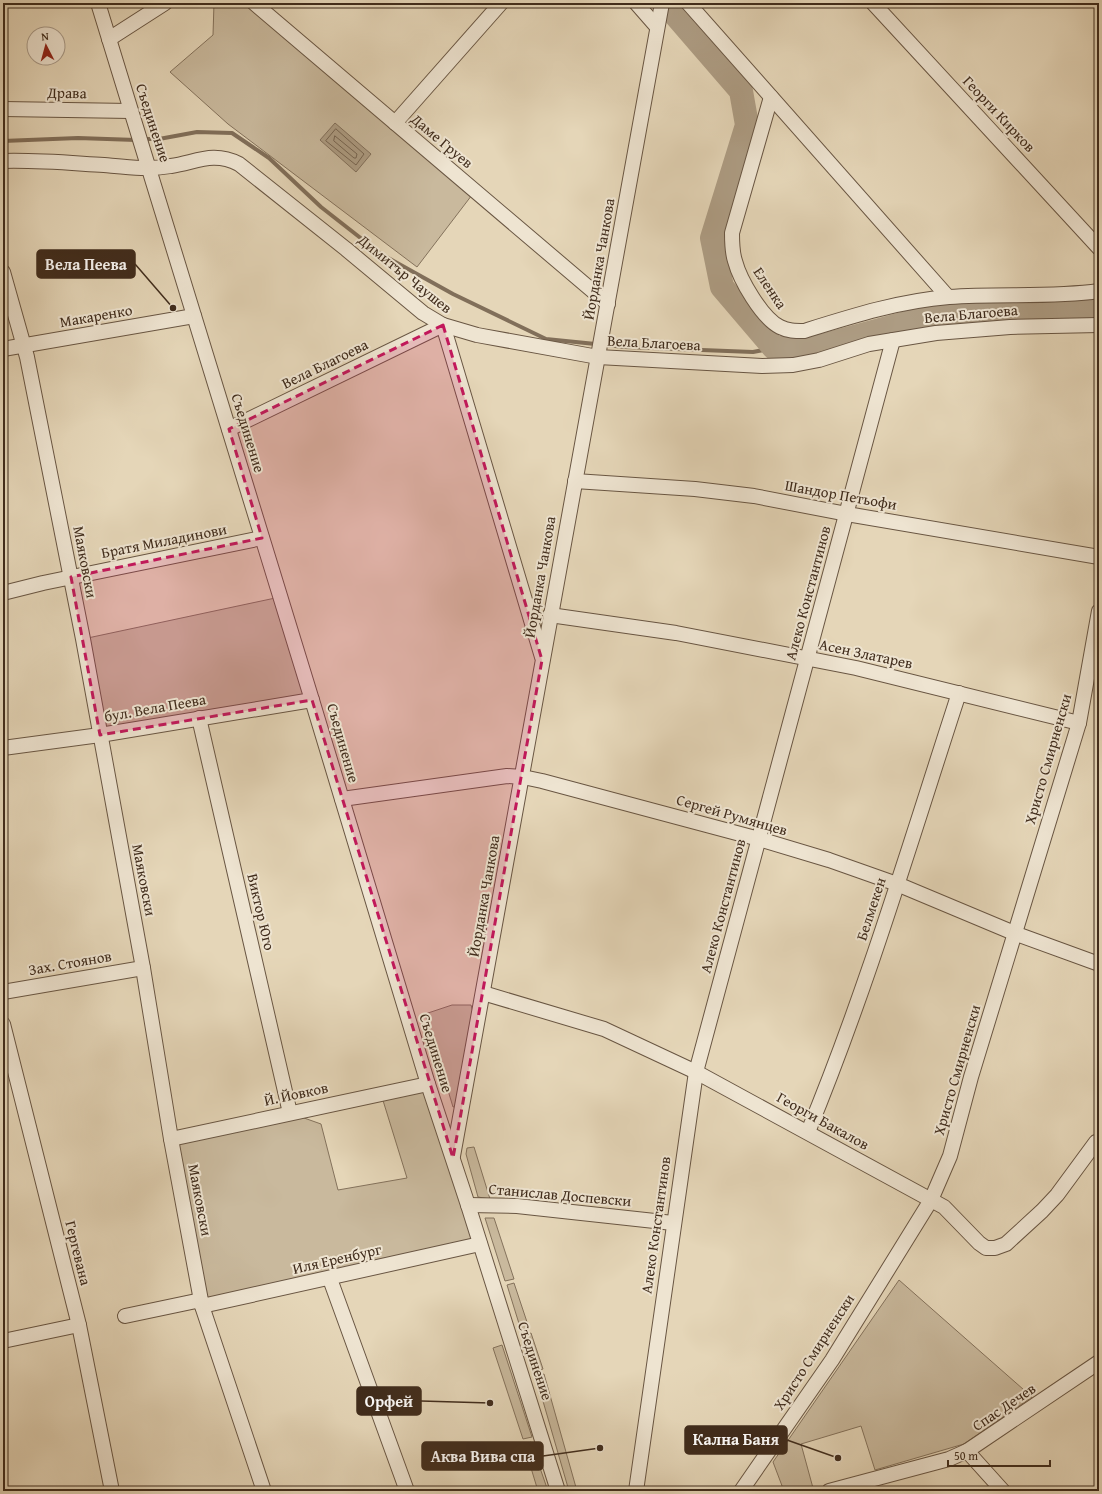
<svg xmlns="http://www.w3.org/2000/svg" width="1102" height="1494" viewBox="0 0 1102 1494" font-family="'Gentium Book Plus',serif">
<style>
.green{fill:#c9b99d;stroke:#84725c}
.water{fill:#ad9c83;stroke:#816f5a}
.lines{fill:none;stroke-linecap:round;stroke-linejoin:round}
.shore{stroke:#766450;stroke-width:1}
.stream{stroke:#816f5a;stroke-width:4}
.river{stroke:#ad9c83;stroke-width:24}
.minor-casing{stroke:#695643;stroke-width:16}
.minor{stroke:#eee4d1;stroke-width:14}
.marked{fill:#c2185b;fill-opacity:0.2;stroke:#c2185b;stroke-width:3;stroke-dasharray:8 5;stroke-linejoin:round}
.labels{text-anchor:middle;stroke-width:4;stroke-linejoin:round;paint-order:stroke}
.street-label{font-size:15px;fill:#402c1c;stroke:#eee4d1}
.leader{fill:none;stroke:#402c1c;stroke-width:1.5}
.callout-dot{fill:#402c1c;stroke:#eee4d1;stroke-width:1.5}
.callout{fill:#402c1c;stroke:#402c1c;stroke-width:1.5}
.callout-label{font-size:16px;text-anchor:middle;font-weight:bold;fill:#fff}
</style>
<rect width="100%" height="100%" fill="#e5d6b8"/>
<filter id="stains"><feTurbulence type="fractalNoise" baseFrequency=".005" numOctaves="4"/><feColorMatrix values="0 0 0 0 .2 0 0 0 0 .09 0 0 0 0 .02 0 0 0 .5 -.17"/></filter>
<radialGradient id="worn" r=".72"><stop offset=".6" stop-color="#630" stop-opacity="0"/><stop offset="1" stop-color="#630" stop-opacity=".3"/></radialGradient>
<g class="green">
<path d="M 214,3 L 254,3 L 475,191 L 417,267 L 228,124 L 170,72 L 213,35 Z"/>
<path d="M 280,597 L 312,700 L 115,732 L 98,725 L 83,639 Z"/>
<path d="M 452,1005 L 471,1005 L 473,1012 L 459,1106 L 453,1107 L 425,1014 Z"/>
<path d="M 428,1084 L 480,1244 L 202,1306 L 171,1139 L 290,1113 L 321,1124 L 338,1190 L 407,1178 L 381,1094 Z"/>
<path d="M 474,1147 L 490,1199 L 478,1197 L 466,1154 L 467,1148 Z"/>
<path d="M 485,1218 L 494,1218 L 514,1279 L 505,1281 Z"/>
<path d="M 899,1280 L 1032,1397 L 964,1444 L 875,1470 L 861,1426 L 801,1444 L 813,1488 L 784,1491 L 773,1462 Z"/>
<path d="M 514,1283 L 529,1328 L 521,1330 L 507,1285 Z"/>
<path d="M 531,1333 L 543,1369 L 535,1372 L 523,1336 Z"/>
<path d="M 502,1345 L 532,1437 L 523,1439 L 493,1348 Z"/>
<path d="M 544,1374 L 577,1491 L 569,1491 L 536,1377 Z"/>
<path d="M 531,1442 L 548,1491 L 538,1491 L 524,1445 Z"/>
</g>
<path class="water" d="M 335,123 L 371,154 L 356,172 L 320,140 Z"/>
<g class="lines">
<g class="shore">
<path d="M 336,129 L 364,154 L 356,165 L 326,141 Z"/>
<path d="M 335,136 L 357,154 L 356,158 L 354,158 L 334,141 Z"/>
</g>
<g class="stream">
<path d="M 143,139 L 159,139 L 197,132 L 232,133 L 269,158 L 321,207 L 381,254 L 453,294 L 546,339 L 625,347 L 753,352 L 774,348"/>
<path d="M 3,141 L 78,138 L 136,140"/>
</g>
<path class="river" d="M 665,3 L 741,91 L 747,125 L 712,238 L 722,287 L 774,348 L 817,347 L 939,314 L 1099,308"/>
<defs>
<g id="minor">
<path d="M 98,3 L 312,700 L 428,1084 L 468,1205 L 558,1491"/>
<path d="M 254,3 L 608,304"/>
<path d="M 636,3 L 657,27"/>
<path d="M 688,3 L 948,297"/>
<path d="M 873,3 L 1099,248"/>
<path d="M 109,39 L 165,3"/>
<path d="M 771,97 L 732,233 C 732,242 732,252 735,261 C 740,280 762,318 780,327 C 788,331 795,331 804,331 C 852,316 899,301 949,297 C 999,293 1050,298 1099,291"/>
<path d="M 3,109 L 131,111"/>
<path d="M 395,123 L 501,3"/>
<path d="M 3,161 C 37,160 70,163 104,165 C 126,167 149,170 171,166 C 197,162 213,151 239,164 L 346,249 L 423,313 L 443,325 L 542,657"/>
<path d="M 3,272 L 27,357 L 83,639 L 143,968 L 171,1139 L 202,1306 L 264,1491"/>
<path d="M 3,349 L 194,316"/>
<path d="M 229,429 L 443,325 L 477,335 L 598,357 L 762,366 L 793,365 L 819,360 L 869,344 L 936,333 L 1010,327 L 1099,325"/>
<path d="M 575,481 L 695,489 L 754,496 L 847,514 L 1099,557"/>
<path d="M 3,593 L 43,583 L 262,538"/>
<path d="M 550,615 L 676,633 L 856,668 L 1079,723"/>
<path d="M 199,718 L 290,1113"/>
<path d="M 3,748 L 100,735 L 312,700"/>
<path d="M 342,799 L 507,776 L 523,777 L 542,781 L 759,839 L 829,860 L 897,884 L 1014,933 L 1099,964"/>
<path d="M 3,992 L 143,968"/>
<path d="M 483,993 L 604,1029 L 696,1072 L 944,1207 L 979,1243 L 986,1248 L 995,1248 L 1006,1244 L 1042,1211 L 1057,1195 L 1096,1142"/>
<path d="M 3,1024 L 79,1325 L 112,1491"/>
<path d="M 808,1132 C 867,989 911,840 959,693"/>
<path d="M 171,1139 L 428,1084"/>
<path d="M 453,1156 L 662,3"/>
<path d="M 468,1205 L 517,1206 L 673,1223"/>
<path d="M 330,1279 L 407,1491"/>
<path d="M 202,1306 L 480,1244"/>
<path d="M 125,1316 L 201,1300"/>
<path d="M 3,1341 L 79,1325"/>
<path d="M 967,1451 L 1003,1491"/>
<path d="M 636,1491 L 696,1072 L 893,340"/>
<path d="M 741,1491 L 832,1360 L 931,1200 L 950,1156 L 971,1077 L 1079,723 L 1099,611"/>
<path d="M 829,1491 L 949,1459 L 967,1451 L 1099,1362"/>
</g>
</defs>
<use href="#minor" class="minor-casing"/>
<use href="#minor" class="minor"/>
</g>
<path class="marked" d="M 443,325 L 542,660 L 453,1158 L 312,700 L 100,735 L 71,577 L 262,538 L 229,429 Z"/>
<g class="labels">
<g class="street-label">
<text transform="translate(67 93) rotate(1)" y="5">Драва</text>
<text transform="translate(999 114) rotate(47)" y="5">Георги Кирков</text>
<text transform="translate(153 123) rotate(72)" y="5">Съединение</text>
<text transform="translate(442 141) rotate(40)" y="5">Даме Груев</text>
<text transform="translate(599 259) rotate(-80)" y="5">Йорданка Чанкова</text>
<text transform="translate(405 274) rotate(39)" y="5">Димитър Чаушев</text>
<text transform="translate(770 288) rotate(56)" y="5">Еленка</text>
<text transform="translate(971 314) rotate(-5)" y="5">Вела Благоева</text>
<text transform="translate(96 316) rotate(-10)" y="5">Макаренко</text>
<text transform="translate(654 343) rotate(3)" y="5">Вела Благоева</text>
<text transform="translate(325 364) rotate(-26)" y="5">Вела Благоева</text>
<text transform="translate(248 433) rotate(73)" y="5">Съединение</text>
<text transform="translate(841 495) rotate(10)" y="5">Шандор Петьофи</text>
<text transform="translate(164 541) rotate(-11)" y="5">Братя Миладинови</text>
<text transform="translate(85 562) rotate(79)" y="5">Маяковски</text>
<text transform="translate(540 577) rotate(-80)" y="5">Йорданка Чанкова</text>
<text transform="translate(808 593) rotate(-75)" y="5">Алеко Константинов</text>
<text transform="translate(866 654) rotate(12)" y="5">Асен Златарев</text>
<text transform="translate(155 708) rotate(-10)" y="5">бул. Вела Пеева</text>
<text transform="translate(343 743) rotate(74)" y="5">Съединение</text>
<text transform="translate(1048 759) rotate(-74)" y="5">Христо Смирненски</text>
<text transform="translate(732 815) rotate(16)" y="5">Сергей Румянцев</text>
<text transform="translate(144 880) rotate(79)" y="5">Маяковски</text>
<text transform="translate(484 896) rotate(-80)" y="5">Йорданка Чанкова</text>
<text transform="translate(723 906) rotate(-75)" y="5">Алеко Константинов</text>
<text transform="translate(871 909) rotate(-72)" y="5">Белмекен</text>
<text transform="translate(261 912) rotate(77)" y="5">Виктор Юго</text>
<text transform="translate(70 963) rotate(-10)" y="5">Зах. Стоянов</text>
<text transform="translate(436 1053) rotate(73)" y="5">Съединение</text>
<text transform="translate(957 1070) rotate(-74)" y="5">Христо Смирненски</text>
<text transform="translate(296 1094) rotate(-12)" y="5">Й. Йовков</text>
<text transform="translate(823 1121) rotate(29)" y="5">Георги Бакалов</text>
<text transform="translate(560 1195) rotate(5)" y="5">Станислав Доспевски</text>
<text transform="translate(200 1200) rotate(79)" y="5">Маяковски</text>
<text transform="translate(656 1225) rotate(-82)" y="5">Алеко Константинов</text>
<text transform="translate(78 1253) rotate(76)" y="5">Гергевана</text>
<text transform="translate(337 1259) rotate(-13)" y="5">Иля Еренбург</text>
<text transform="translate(814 1352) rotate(-57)" y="5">Христо Смирненски</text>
<text transform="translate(535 1361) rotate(72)" y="5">Съединение</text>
<text transform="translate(1004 1407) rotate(-34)" y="5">Спас Дечев</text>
</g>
</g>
<path class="leader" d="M173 308L135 264M490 1403L421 1401M838 1458L787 1440M600 1448L543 1456"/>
<g class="callout-dot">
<circle cx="173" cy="308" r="4"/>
<circle cx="490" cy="1403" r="4"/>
<circle cx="838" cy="1458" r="4"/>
<circle cx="600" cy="1448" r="4"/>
</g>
<g class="callout">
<rect x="37" y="250" width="98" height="28" rx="4"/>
<rect x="357" y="1387" width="64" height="28" rx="4"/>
<rect x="685" y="1426" width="102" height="28" rx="4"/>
<rect x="422" y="1442" width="121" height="28" rx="4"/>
</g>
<g class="callout-label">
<text x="86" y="270">Вела Пеева</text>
<text x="389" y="1407">Орфей</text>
<text x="736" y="1445">Кална Баня</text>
<text x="483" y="1462">Аква Вива спа</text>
</g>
<rect width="1102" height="1494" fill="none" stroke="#e5d6b8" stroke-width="16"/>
<rect x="4" y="4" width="1094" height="1486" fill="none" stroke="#402c1c" stroke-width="2"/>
<rect x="8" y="8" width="1086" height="1478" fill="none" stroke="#402c1c"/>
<g transform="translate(46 46) rotate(354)"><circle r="19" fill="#eee4d1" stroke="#a89a89"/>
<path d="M0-3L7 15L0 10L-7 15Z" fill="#8f2418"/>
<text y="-6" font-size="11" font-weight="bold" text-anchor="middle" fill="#402c1c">N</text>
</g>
<path d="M948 1460v6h102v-6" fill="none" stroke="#402c1c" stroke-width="2"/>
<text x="954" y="1460" font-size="12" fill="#402c1c" stroke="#eee4d1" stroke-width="3" paint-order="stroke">50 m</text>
<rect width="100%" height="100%" filter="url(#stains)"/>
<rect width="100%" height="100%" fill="url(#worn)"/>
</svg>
